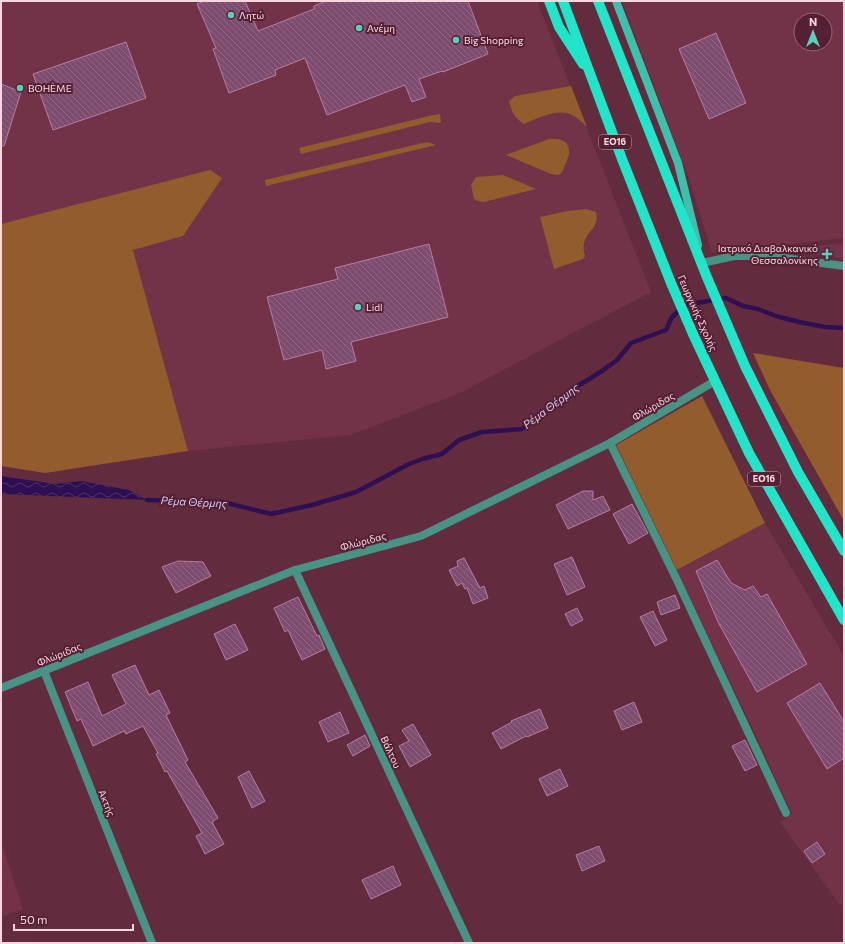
<svg xmlns="http://www.w3.org/2000/svg" width="845" height="944" viewBox="0 0 845 944" font-family="Commissioner,sans-serif">
<style>
.built{fill:#723248;fill-rule:evenodd}
.grass{fill:#935c2c}
.water{fill:url(#water-waves)}
.lines{fill:none;stroke-linecap:round;stroke-linejoin:round}
.stream{stroke:#2e0f51;stroke-width:4.5}
.building{fill:url(#building-back-hatch);stroke:#b47da2}
.street{stroke:#499385;stroke-width:8}
.secondary{stroke:#3ec1ac;stroke-width:8}
.primary{stroke:#21e4c9;stroke-width:10}
.poi-dot{fill:#5cceba;stroke:#562034;stroke-width:1.5}
.labels{text-anchor:middle;stroke-width:4;stroke-linejoin:round;paint-order:stroke}
.shield{fill:#562034;stroke:#c9a0ac;stroke-width:1}
.shield-label{font-size:9px;font-weight:bold;fill:#fad7e0}
.poi-label{font-size:10px;fill:#fad7e0;stroke:#562034;text-anchor:start}
.street-label{font-size:10px;fill:#fad7e0;stroke:#562034}
.water-label{font-size:11px;font-style:italic;fill:#d6c9f1;stroke:#562034}
</style>
<defs>
<pattern id="water-waves" width="16" height="10" patternUnits="userSpaceOnUse"><rect width="16" height="10" fill="#2e0f51"/><path d="M0 5q4-4 8 0t8 0" fill="none" stroke="#4d316a"/></pattern>
<pattern id="building-back-hatch" width="6" height="6" patternUnits="userSpaceOnUse"><rect width="6" height="6" fill="#7e4c6e"/><path d="M-1 5l2 2M0 0l6 6M5-1l2 2" fill="none" stroke="#916582"/></pattern>
</defs>
<rect width="100%" height="100%" fill="#622b3e"/>
<g class="built">
<path d="M 1,1 L 537,1 L 651,292 L 460,393 L 351,435 L 188,451 L 133,250 L 61,209 L 1,224 Z"/>
<path d="M 622,1 L 844,1 L 844,238 L 712,253 L 689,179 ZM 801,20 L 825,20 L 825,44 L 801,44 Z"/>
<path d="M 844,243 L 844,259 L 778,249 Z"/>
<path d="M 765,523 L 844,656 L 844,902 L 840,905 L 780,822 L 792,814 L 749,721 L 677,571 Z"/>
<path d="M 1,842 L 23,909 L 1,917 Z"/>
</g>
<g class="grass">
<path d="M 571,86 L 587,127 C 583,123 578,118 572,115 C 557,108 539,118 524,124 C 514,117 512,113 509,101 L 515,96 Z"/>
<path d="M 440,114 L 441,123 L 430,122 L 301,154 L 299,148 L 429,116 Z"/>
<path d="M 549,139 C 568,137 574,148 565,165 C 564,168 562,174 558,175 C 556,175 553,174 551,174 L 506,155 Z"/>
<path d="M 427,142 L 436,145 L 266,186 L 265,180 Z"/>
<path d="M 210,170 L 222,178 L 183,236 L 133,250 L 188,451 L 45,473 L 1,466 L 1,224 Z"/>
<path d="M 503,175 L 536,189 L 484,202 L 478,201 L 474,199 L 471,185 L 476,177 Z"/>
<path d="M 586,209 L 596,212 C 600,228 587,230 584,243 C 583,247 584,252 585,256 L 583,259 L 554,269 L 540,217 L 567,211 Z"/>
<path d="M 753,353 L 844,368 L 844,521 L 770,390 Z"/>
<path d="M 702,396 L 765,523 L 677,570 L 616,445 Z"/>
</g>
<path class="water" d="M 1,476 L 55,484 L 81,481 L 129,490 L 147,500 L 1,494 Z"/>
<g class="lines">
<path class="stream" d="M 147,500 L 223,502 L 271,514 L 312,505 L 356,492 L 409,464 L 422,459 L 442,454 L 459,440 L 482,432 L 522,429 L 568,392 L 602,371 L 617,360 L 631,343 L 666,330 L 672,317 L 685,305 L 726,298 L 743,306 L 758,309 L 776,316 L 799,322 L 825,327 L 844,328"/>
</g>
<g class="building">
<path d="M 204,1 L 245,1 L 258,31 L 314,9 L 314,6 L 326,1 L 468,1 L 488,54 L 443,72 L 442,71 L 419,79 L 426,97 L 412,102 L 405,85 L 327,115 L 305,58 L 275,70 L 276,75 L 229,93 L 213,49 L 216,48 L 197,4 Z"/>
<path d="M 716,33 L 746,103 L 709,119 L 679,49 Z"/>
<path d="M 126,42 L 146,98 L 53,130 L 33,74 Z"/>
<path d="M 1,84 L 21,92 L 4,146 L 1,146 Z"/>
<path d="M 429,244 L 448,317 L 351,342 L 356,361 L 326,369 L 322,350 L 284,360 L 267,297 L 338,279 L 335,268 Z"/>
<path d="M 583,491 L 593,491 L 593,500 L 603,496 L 610,510 L 568,529 L 556,505 Z"/>
<path d="M 632,504 L 648,533 L 629,544 L 613,514 Z"/>
<path d="M 572,557 L 585,587 L 567,595 L 554,564 Z"/>
<path d="M 464,558 L 480,588 L 484,586 L 488,598 L 473,604 L 467,588 L 465,589 L 462,583 L 457,586 L 449,570 L 458,566 L 457,561 Z"/>
<path d="M 717,560 L 731,583 L 745,590 L 753,586 L 761,597 L 767,594 L 807,664 L 757,692 L 718,622 L 696,571 Z"/>
<path d="M 178,561 L 203,562 L 211,576 L 176,593 L 162,567 Z"/>
<path d="M 675,595 L 680,608 L 661,615 L 657,602 Z"/>
<path d="M 298,597 L 317,636 L 319,635 L 325,649 L 302,660 L 288,630 L 285,632 L 274,608 Z"/>
<path d="M 577,608 L 583,620 L 571,626 L 565,614 Z"/>
<path d="M 653,611 L 667,640 L 655,646 L 640,617 Z"/>
<path d="M 235,624 L 248,650 L 226,660 L 214,634 Z"/>
<path d="M 135,665 L 149,695 L 159,690 L 170,713 L 166,715 L 188,760 L 185,762 L 218,818 L 212,822 L 224,844 L 205,854 L 196,836 L 202,833 L 167,771 L 165,772 L 156,754 L 158,753 L 143,726 L 126,734 L 124,731 L 93,746 L 81,719 L 77,721 L 65,692 L 88,682 L 102,716 L 126,704 L 112,675 Z"/>
<path d="M 820,683 L 844,722 L 844,758 L 827,769 L 787,703 Z"/>
<path d="M 634,702 L 642,722 L 622,730 L 614,711 Z"/>
<path d="M 540,709 L 548,728 L 527,737 L 526,736 L 501,749 L 492,733 L 512,722 L 511,721 Z"/>
<path d="M 340,712 L 349,733 L 328,742 L 319,722 Z"/>
<path d="M 413,724 L 431,755 L 410,767 L 399,746 L 409,741 L 402,730 Z"/>
<path d="M 365,735 L 370,746 L 353,756 L 347,745 Z"/>
<path d="M 745,740 L 757,765 L 745,771 L 732,746 Z"/>
<path d="M 560,769 L 568,786 L 547,796 L 539,779 Z"/>
<path d="M 249,771 L 265,801 L 252,808 L 238,777 Z"/>
<path d="M 817,842 L 825,854 L 812,863 L 804,851 Z"/>
<path d="M 599,846 L 605,861 L 582,871 L 576,855 Z"/>
<path d="M 393,866 L 401,885 L 371,899 L 362,880 Z"/>
</g>
<g class="lines">
<g class="street">
<path d="M 702,263 L 734,256 L 769,256 L 844,266"/>
<path d="M 610,443 L 676,578 L 786,813"/>
<path d="M 295,570 L 469,943"/>
<path d="M 44,671 L 152,943"/>
<path d="M 1,688 L 295,570 L 421,536 L 610,443 L 715,381"/>
</g>
<path class="secondary" d="M 616,1 L 678,163 L 698,245"/>
<g class="primary">
<path d="M 549,1 L 559,27 L 583,64"/>
<path d="M 563,1 L 622,159 L 671,283 L 693,334 L 749,453 L 844,620"/>
<path d="M 598,1 L 706,275 L 745,366 L 798,472 L 844,551"/>
</g>
</g>
<g class="poi-dot">
<circle cx="231" cy="15" r="4"/>
<circle cx="359" cy="28" r="4"/>
<circle cx="456" cy="40" r="4"/>
<circle cx="20" cy="88" r="4"/>
<path d="M825 248h4v4h4v4h-4v4h-4v-4h-4v-4h4z"/>
<circle cx="358" cy="307" r="4"/>
</g>
<g class="labels">
<g class="shield">
<rect x="599" y="135" width="32" height="14" rx="3"/>
<rect x="748" y="472" width="32" height="14" rx="3"/>
</g>
<g class="shield-label">
<text x="615" y="145">ΕΟ16</text>
<text x="764" y="482">ΕΟ16</text>
</g>
<g class="poi-label">
<text x="239" y="19">Λητώ</text>
<text x="367" y="32">Ανέμη</text>
<text x="464" y="44">Big Shopping</text>
<text x="28" y="92">BOHÈME</text>
<text x="818" y="252" text-anchor="end">Ιατρικό Διαβαλκανικό<tspan x="818" dy="12">Θεσσαλονίκης</tspan></text>
<text x="366" y="311">Lidl</text>
</g>
<g class="street-label">
<text transform="translate(698 313) rotate(66)" y="4">Γεωργικής Σχολής</text>
<text transform="translate(653 406) rotate(-30)" y="4">Φλώριδας</text>
<text transform="translate(363 541) rotate(-15)" y="4">Φλώριδας</text>
<text transform="translate(59 654) rotate(-22)" y="4">Φλώριδας</text>
<text transform="translate(391 752) rotate(65)" y="4">Βάλτου</text>
<text transform="translate(107 803) rotate(68)" y="4">Ακτής</text>
</g>
<g class="water-label">
<text transform="translate(551 406) rotate(-37)" y="4">Ρέμα Θέρμης</text>
<text transform="translate(194 502) rotate(3)" y="4">Ρέμα Θέρμης</text>
</g>
</g>
<rect width="845" height="944" fill="none" stroke="#fad7e0" stroke-width="4"/>
<g transform="translate(813 32)"><circle r="19" fill="#562034" stroke="#986979"/>
<path d="M0-3L7 15L0 10L-7 15Z" fill="#5cceba"/>
<text y="-6" font-size="11" font-weight="bold" text-anchor="middle" fill="#fad7e0">N</text>
</g>
<path d="M14 924v6h119v-6" fill="none" stroke="#fad7e0" stroke-width="2"/>
<text x="20" y="924" font-size="12" fill="#fad7e0" stroke="#562034" stroke-width="3" paint-order="stroke">50 m</text>
</svg>
